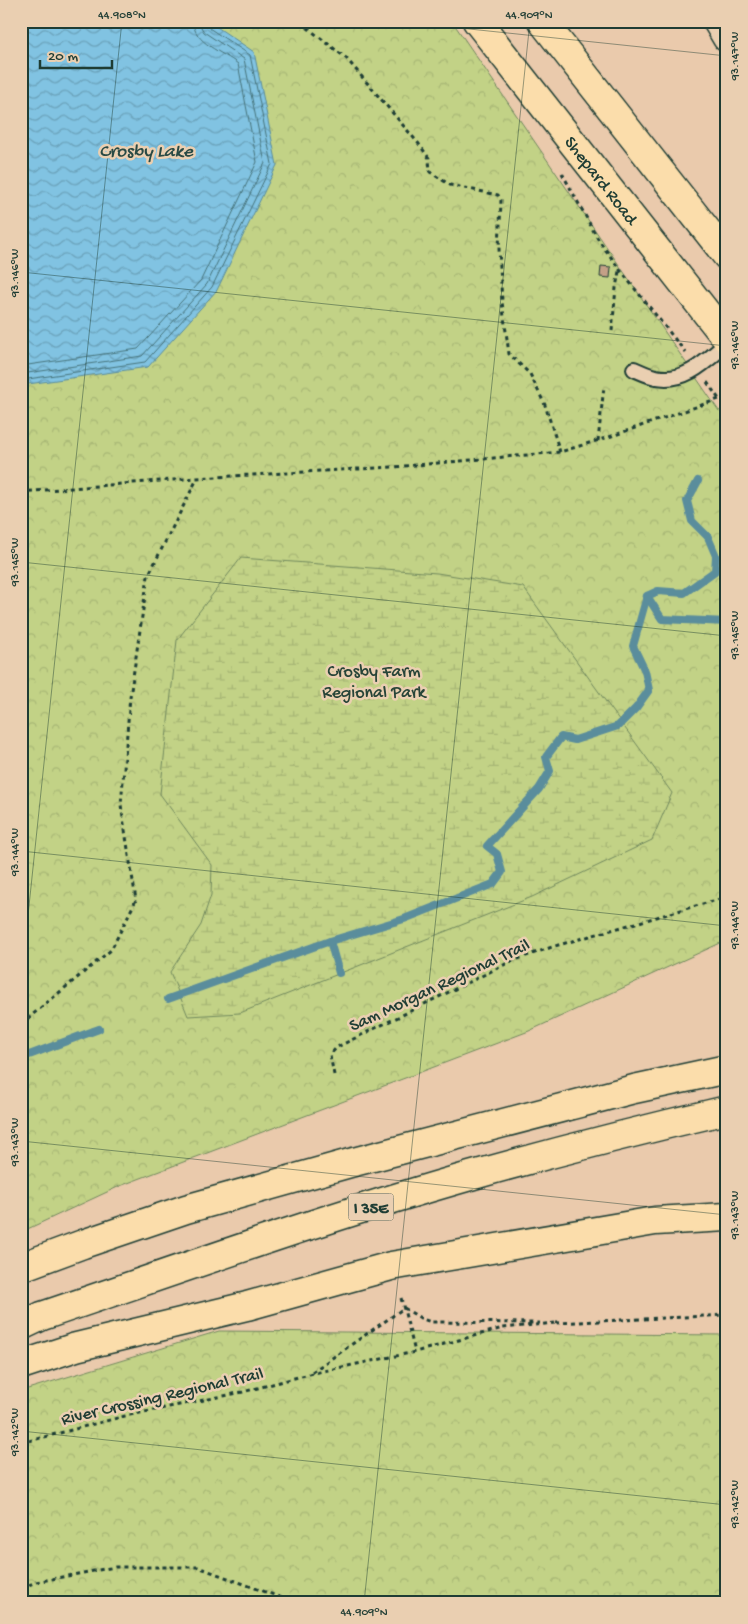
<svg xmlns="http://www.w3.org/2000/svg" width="748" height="1624" viewBox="0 0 748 1624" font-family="'Gochi Hand',sans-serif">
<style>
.forest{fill:url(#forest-crowns);stroke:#70885d}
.wetland{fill:url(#wetland-marsh);stroke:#70885d}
.water{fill:url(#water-waves);stroke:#5a8d9c}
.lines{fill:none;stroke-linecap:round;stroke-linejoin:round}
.shore{stroke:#46737a;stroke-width:1}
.stream{stroke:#5a8d9c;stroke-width:8}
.building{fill:#c4a087;stroke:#1f3d34}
.lane-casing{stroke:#1f3d34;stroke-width:18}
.street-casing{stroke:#1f3d34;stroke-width:31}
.highway-casing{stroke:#1f3d34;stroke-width:31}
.path{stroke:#1f3d34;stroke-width:3;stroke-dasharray:4 4;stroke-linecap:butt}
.lane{stroke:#eacfb1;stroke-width:14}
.street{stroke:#eacfb1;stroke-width:28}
.highway{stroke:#fbddab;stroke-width:28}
.ticks{fill:none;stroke:#1f3d34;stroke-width:1;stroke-opacity:0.45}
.labels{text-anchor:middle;stroke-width:5;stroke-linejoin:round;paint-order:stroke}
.shield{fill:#eacfb1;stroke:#5c695a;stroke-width:1}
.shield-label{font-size:16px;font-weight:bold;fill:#1f3d34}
.street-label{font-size:18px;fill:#1f3d34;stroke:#eacfb1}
.park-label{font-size:18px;fill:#274438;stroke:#eacfb1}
.water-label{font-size:19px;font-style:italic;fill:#294a45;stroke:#eacfb1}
.neatline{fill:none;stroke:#1f3d34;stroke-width:2}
.ticks-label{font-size:12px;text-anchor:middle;fill:#1f3d34}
</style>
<defs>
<pattern id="forest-crowns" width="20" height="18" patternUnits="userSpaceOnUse" patternTransform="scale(1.25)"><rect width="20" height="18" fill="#c2d286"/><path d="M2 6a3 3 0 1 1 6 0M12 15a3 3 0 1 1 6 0" fill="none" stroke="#a6b574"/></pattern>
<pattern id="wetland-marsh" width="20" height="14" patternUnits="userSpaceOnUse" patternTransform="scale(1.25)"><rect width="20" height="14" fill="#c2d286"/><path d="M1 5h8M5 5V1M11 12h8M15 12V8" fill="none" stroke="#a6b574"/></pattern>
<pattern id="water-waves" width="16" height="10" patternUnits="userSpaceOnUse" patternTransform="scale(1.25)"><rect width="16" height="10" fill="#81c3e2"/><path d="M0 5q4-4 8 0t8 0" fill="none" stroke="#69a0b8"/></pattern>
</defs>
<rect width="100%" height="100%" fill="#eacaac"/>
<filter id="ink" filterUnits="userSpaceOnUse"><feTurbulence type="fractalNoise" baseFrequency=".02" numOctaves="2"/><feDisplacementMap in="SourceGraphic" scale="10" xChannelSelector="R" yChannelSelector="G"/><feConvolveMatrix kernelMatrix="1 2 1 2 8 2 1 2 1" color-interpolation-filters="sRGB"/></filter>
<g filter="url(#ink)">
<g class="forest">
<path d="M 21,21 L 452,21 L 719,411 L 724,409 L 727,411 L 727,940 L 529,1031 L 120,1186 L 21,1232 Z"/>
<path d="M 219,1331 L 727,1335 L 727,1603 L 21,1603 L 21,1391 Z"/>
</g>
<path class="wetland" d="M 241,558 L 437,573 L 523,587 L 672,793 L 652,840 L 532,897 L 240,1013 L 188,1016 L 170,972 L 201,925 L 211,895 L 212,865 L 160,794 L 177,640 Z"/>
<path class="water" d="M 21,21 L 208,21 L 254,52 L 277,165 L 217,290 L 148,367 L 21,385 Z"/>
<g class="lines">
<g class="shore">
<path d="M 21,366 L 138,349 L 201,280 L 257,162 L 238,64 C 223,52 193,43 193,21"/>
<path d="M 21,374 L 142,356 L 207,284 L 265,163 L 244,59 L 204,32 L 201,27 L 200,21"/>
<path d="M 21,380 L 145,362 L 212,287 L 272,164 L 250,55 L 209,28 L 206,21"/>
</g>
<g class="stream">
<path d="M 647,596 L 662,619 L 727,622"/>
<path d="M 330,941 L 339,973"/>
<path d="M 168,999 L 330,941 L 404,919 L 493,884 L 502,872 L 497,854 L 487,846 L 539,789 L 550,771 L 546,757 L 561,737 L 575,740 L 618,726 L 636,708 L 649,690 L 645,671 L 633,646 L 647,596 L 658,591 L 684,593 L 715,571 L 716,556 L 708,537 L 692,521 L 687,501 L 698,481"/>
<path d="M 21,1058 L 99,1029"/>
</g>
</g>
<path class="building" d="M 601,266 L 611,267 L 610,278 L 600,277 Z"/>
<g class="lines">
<defs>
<path id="lane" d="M 634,369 C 641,372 649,376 656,377 C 686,383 706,361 727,343"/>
<path id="street" d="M 717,21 L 727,38"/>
<g id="highway">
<path id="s1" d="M 477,21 L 727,339"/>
<path d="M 542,21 L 727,256"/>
<path d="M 21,1267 L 83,1244 L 186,1209 L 350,1163 L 634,1089 L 727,1069"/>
<path d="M 21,1326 L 42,1316 C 184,1268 326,1217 470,1176 C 555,1152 641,1130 727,1110"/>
<path d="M 21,1365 L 76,1347 L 247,1306 L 391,1266 L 655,1221 L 727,1217"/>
</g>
</defs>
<use href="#lane" class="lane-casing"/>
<use href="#street" class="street-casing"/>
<use href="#highway" class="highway-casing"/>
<g class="path">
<path d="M 303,21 L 304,25 L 346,58 L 419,144 L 429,158 L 430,172 L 450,185 L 498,195 L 501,200 L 499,249 L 502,302 L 509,354 L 530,374 L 545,405 L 560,452"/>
<path d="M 562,173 L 598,239 L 620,270 L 686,353"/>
<path d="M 612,331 L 616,288 L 619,271"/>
<path d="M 707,382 L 719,399 L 727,400"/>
<path d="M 598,441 L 604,386"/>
<path d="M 21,492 L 197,478 L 394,467 L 560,452 L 609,437 L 719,399"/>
<path d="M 21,1024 L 111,950 L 136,900 L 121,805 L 130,697 L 148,576 L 197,479"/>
<path d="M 334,1075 L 330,1055 L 337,1047 L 512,961 L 555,946 L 727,897"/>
<path d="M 401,1298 L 415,1352"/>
<path d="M 404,1308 L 422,1319 L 431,1322 L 540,1323"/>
<path d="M 556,1323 L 727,1315"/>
<path d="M 312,1372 L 404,1308"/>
<path d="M 21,1443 L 125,1416 L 243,1392 L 309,1374 L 415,1352 L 503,1328 L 556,1323"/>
<path d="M 21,1588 L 36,1582 L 115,1567 L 198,1567 L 282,1598 L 302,1603"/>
</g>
<use href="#lane" class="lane"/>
<use href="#street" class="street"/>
<use href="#highway" class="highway"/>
</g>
</g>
<path class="ticks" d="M 393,21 L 727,56M 21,272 L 727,346M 21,562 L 727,636M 21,851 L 727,926M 21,982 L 122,21M 21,1141 L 727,1215M 21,1431 L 727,1505M 364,1603 L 530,21"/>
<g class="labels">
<rect class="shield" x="348.5" y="1193.5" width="45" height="27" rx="4"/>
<g class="shield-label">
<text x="371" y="1213">I 35E</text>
</g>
<g class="street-label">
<text dy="6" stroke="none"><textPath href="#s1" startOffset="202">Shepard Road</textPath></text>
<text transform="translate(439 984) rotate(-25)" y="6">Sam Morgan Regional Trail</text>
<text transform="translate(162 1395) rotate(-13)" y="6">River Crossing Regional Trail</text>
</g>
<g class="park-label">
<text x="374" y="676">Crosby Farm<tspan x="374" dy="21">Regional Park</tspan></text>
</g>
<g class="water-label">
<text x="146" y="156">Crosby Lake</text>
</g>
</g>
<rect width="748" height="1624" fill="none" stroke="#eacfb1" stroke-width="55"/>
<path d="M40 60v8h72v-8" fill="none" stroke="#1f3d34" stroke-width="2.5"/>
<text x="48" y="60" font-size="15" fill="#1f3d34" stroke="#eacfb1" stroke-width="4" paint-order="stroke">20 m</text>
<rect x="28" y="28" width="692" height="1568" class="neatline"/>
<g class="ticks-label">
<text x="122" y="18">44.908°N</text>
<text x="529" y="18">44.909°N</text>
<text transform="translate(734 56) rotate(-90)" y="4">93.147°W</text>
<text transform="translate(14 273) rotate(-90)" y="4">93.146°W</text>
<text transform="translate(734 345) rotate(-90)" y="4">93.146°W</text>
<text transform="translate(14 562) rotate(-90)" y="4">93.145°W</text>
<text transform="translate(734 635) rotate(-90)" y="4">93.145°W</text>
<text transform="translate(14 852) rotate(-90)" y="4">93.144°W</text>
<text transform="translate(734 925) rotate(-90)" y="4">93.144°W</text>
<text transform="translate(14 1142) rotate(-90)" y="4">93.143°W</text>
<text transform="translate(734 1215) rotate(-90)" y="4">93.143°W</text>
<text transform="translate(14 1432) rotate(-90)" y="4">93.142°W</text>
<text transform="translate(734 1504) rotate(-90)" y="4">93.142°W</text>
<text x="364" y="1615">44.909°N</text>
</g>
</svg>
